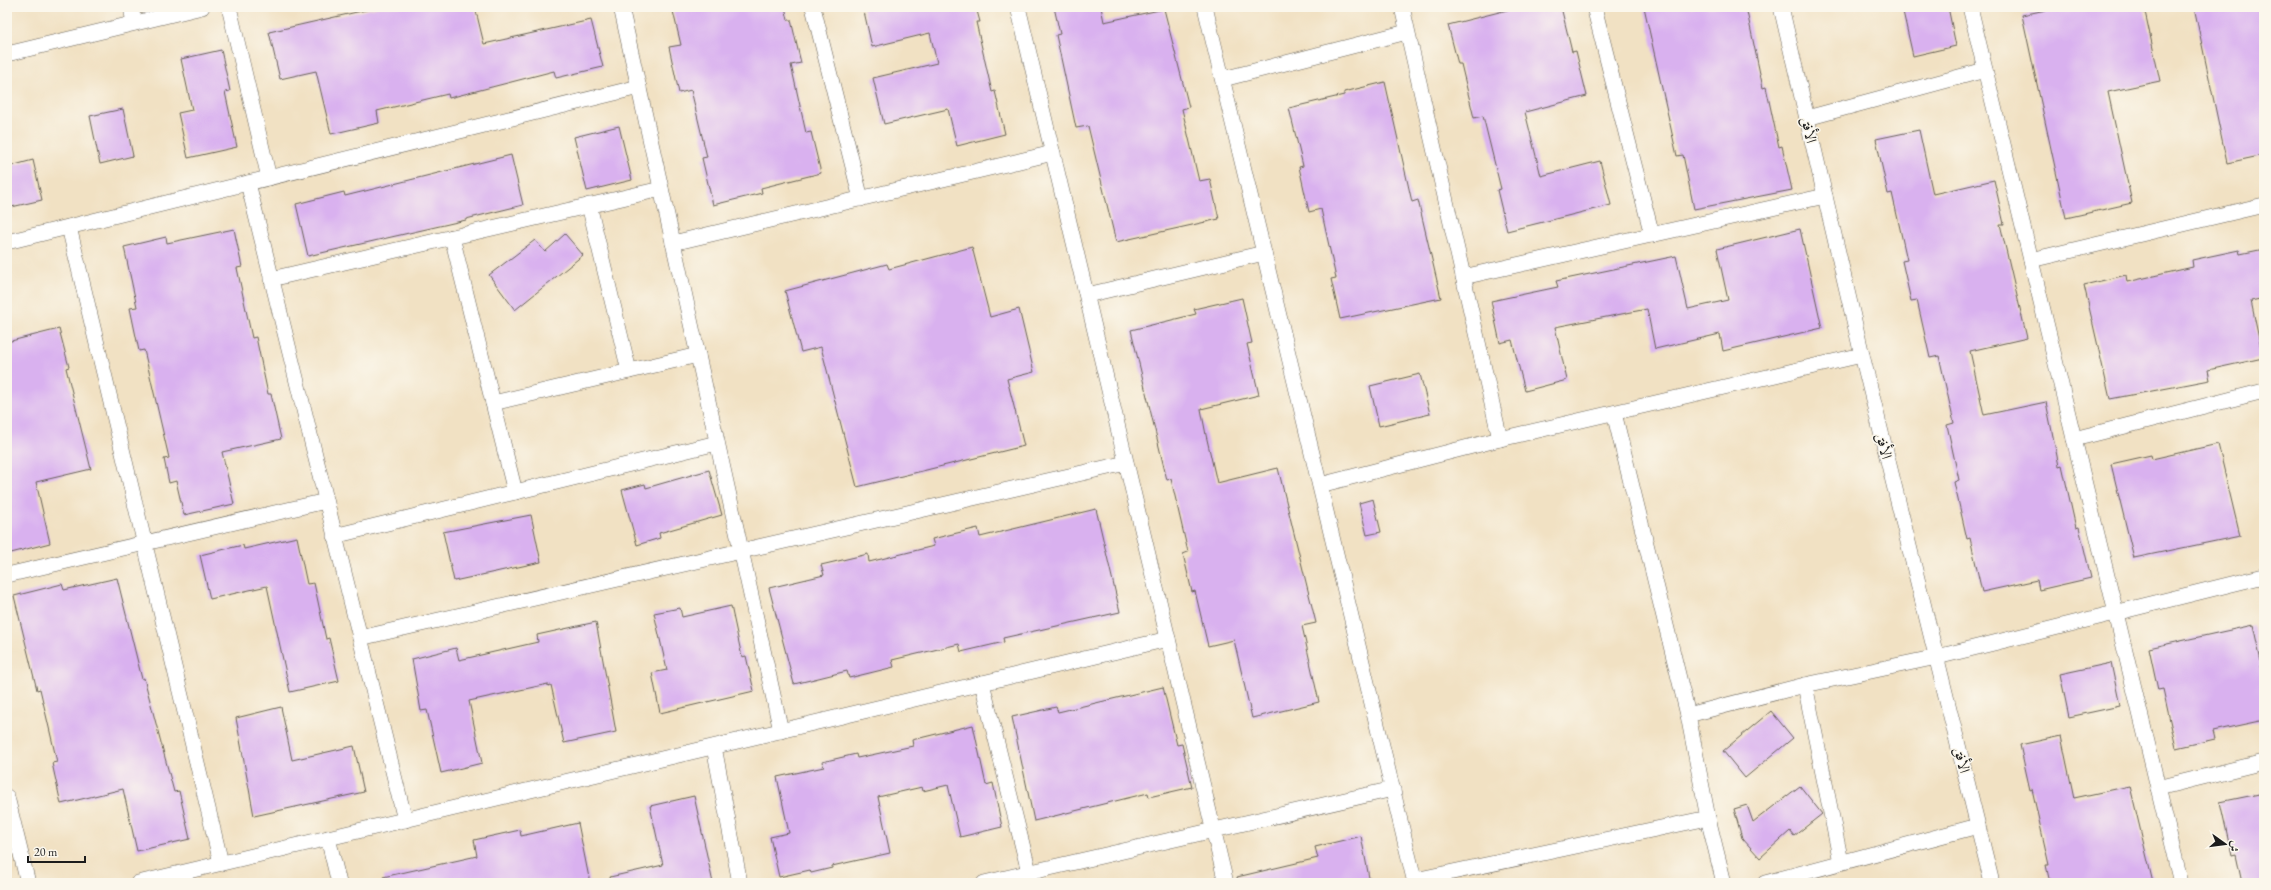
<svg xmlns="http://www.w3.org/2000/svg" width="2271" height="890" viewBox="0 0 2271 890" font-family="'EB Garamond',Amiri,serif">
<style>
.building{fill:#d9b1ef}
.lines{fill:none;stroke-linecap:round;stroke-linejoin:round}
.minor-casing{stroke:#676156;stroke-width:16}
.minor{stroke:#fff;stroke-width:15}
.labels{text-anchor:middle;stroke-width:3;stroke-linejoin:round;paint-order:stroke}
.street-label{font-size:15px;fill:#1c1c1c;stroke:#fbf7ec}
</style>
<rect width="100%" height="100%" fill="#fbf7ec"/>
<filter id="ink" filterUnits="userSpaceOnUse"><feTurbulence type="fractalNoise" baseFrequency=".025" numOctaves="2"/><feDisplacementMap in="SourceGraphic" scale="8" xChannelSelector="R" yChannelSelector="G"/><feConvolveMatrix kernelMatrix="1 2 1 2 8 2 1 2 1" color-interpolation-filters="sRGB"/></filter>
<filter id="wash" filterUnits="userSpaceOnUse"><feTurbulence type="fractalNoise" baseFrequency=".012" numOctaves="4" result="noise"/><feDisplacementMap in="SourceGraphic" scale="16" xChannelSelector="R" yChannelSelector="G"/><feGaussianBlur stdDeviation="0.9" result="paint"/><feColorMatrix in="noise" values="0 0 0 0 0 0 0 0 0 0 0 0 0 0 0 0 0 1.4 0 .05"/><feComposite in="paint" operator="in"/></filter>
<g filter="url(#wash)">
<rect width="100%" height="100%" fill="#f1e1c3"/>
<g id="blocks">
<g class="building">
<path d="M 379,7 L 475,7 L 484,44 L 591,20 L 603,67 L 556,78 L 554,71 L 449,98 L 448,94 L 377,111 L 379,123 L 331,134 L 316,71 L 280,79 L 269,32 Z"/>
<path d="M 672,7 L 785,7 L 788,20 L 791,20 L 801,63 L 791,65 L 806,133 L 811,132 L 821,173 L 761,188 L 762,193 L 713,205 L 702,158 L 707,157 L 691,90 L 679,93 L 669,47 L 681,45 Z"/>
<path d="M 863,7 L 976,7 L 980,22 L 976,22 L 992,92 L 995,91 L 1005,134 L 957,146 L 948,109 L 884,124 L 873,78 L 937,63 L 930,33 L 872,47 Z"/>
<path d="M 1054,7 L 1101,7 L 1104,22 L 1164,9 L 1189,107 L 1182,109 L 1199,181 L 1210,179 L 1219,219 L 1116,242 L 1088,126 L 1076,128 L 1056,35 L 1060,34 Z"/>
<path d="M 1519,7 L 1561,7 L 1572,52 L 1576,51 L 1587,96 L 1525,112 L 1541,176 L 1600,161 L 1611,205 L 1507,231 L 1497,190 L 1501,189 L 1483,116 L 1474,118 L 1461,64 L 1458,64 L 1448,25 Z"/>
<path d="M 1644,7 L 1746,7 L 1763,88 L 1766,87 L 1779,147 L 1782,146 L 1792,190 L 1694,209 L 1683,155 L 1677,156 Z"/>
<path d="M 1902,7 L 1948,7 L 1956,46 L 1913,56 Z"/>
<path d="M 2060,7 L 2144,7 L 2160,81 L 2108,92 L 2132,203 L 2066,218 L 2022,15 Z"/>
<path d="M 2194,7 L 2264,7 L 2264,155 L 2227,163 Z"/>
<path d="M 221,50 L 230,91 L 225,92 L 237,147 L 188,158 L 178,113 L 192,110 L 181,59 Z"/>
<path d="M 1385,82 L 1412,202 L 1418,200 L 1441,298 L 1340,319 L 1331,279 L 1336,278 L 1321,209 L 1309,212 L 1299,167 L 1303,166 L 1289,108 L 1344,95 L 1344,92 Z"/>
<path d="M 123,109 L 133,156 L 100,164 L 90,116 Z"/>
<path d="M 619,126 L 632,180 L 587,191 L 574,137 Z"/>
<path d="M 1919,130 L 1933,194 L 1994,180 L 2004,224 L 2000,224 L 2027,338 L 1970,351 L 1984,415 L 2046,402 L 2059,466 L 2062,465 L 2076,528 L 2079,527 L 2091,578 L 2039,590 L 2037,580 L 1982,592 L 1970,538 L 1967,539 L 1954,482 L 1959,480 L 1947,425 L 1954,423 L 1939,356 L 1930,358 L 1917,300 L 1911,301 L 1902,261 L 1907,260 L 1892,193 L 1888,194 L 1876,139 Z"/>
<path d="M 511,155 L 523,205 L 466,219 L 466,220 L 308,256 L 296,204 L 344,192 L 345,196 Z"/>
<path d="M 33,160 L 42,200 L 7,208 L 7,167 Z"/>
<path d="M 234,229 L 242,267 L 237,268 L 252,338 L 256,337 L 268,394 L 271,394 L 281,439 L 222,452 L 234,504 L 184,515 L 176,481 L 169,483 L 164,459 L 169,458 L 154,393 L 144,350 L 139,351 L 130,308 L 137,307 L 124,247 L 166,237 L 167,243 Z"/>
<path d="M 1800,229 L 1822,328 L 1723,351 L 1720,334 L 1655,349 L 1647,309 L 1591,320 L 1555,327 L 1567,380 L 1525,391 L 1512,340 L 1500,343 L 1491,301 L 1558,287 L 1556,281 L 1676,256 L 1688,309 L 1728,300 L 1717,249 Z"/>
<path d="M 565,234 L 583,255 L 515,310 L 489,275 L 535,240 L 545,252 Z"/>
<path d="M 972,247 L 990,317 L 1019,309 L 1034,372 L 1007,379 L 1024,446 L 857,487 L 821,347 L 801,352 L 785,291 L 887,264 L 889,269 Z"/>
<path d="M 2264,249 L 2264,298 L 2251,301 L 2263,358 L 2208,370 L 2210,380 L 2110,399 L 2084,285 L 2126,275 L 2127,282 L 2193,267 L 2192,260 L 2239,250 L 2240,254 Z"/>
<path d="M 1242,298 L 1252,343 L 1247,344 L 1259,395 L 1201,409 L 1206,435 L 1217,483 L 1278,468 L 1316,623 L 1302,626 L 1319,702 L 1252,718 L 1234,640 L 1208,646 L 1195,591 L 1192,592 L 1183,554 L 1188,552 L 1171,479 L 1167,480 L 1131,330 L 1196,314 L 1194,309 Z"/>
<path d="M 59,329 L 69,367 L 66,368 L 91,469 L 36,482 L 50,543 L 7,554 L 7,342 Z"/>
<path d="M 1420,374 L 1430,414 L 1379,426 L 1370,386 Z"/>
<path d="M 2218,444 L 2240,536 L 2134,558 L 2111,464 L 2151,455 L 2152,459 Z"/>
<path d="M 709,470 L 722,515 L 659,533 L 660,538 L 637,545 L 622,490 L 645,484 L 646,488 Z"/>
<path d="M 1373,499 L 1381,532 L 1367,535 L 1359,503 Z"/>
<path d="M 1096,509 L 1120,612 L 1003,638 L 1004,642 L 961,652 L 959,644 L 892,660 L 894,667 L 849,678 L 847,671 L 794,684 L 769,588 L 824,575 L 821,565 L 868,554 L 869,562 L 934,546 L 932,539 L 978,528 L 980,537 Z"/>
<path d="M 531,515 L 541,562 L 454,581 L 443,532 Z"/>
<path d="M 297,537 L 307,584 L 314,583 L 326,639 L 329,638 L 339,681 L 290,692 L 267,586 L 210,599 L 200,555 L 243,545 L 244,549 Z"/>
<path d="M 117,578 L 142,679 L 144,678 L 174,792 L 179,791 L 190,839 L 137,851 L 123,789 L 61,804 L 52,763 L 57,762 L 40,689 L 37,690 L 14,596 L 62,584 L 64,590 Z"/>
<path d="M 731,606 L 742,657 L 746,656 L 754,691 L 660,713 L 652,673 L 667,670 L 654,613 L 680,608 L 682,617 Z"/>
<path d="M 596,622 L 616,732 L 564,743 L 551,685 L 548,686 L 548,684 L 469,701 L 482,763 L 441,773 L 427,710 L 421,711 L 412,659 L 456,648 L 459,660 L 538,642 L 537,635 Z"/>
<path d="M 2253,625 L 2262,666 L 2260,666 L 2264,684 L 2264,720 L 2213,731 L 2215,739 L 2176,748 L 2163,689 L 2158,690 L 2149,648 Z"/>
<path d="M 2111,663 L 2120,706 L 2069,717 L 2060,674 Z"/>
<path d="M 1163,687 L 1177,745 L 1182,744 L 1192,787 L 1149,797 L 1148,793 L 1034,821 L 1012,717 L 1056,707 L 1058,712 Z"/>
<path d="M 281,707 L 292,760 L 354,746 L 364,792 L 254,816 L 236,718 Z"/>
<path d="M 1771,711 L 1793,738 L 1745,778 L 1723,751 Z"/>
<path d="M 973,725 L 986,785 L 993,783 L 1002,827 L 960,837 L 948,785 L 923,791 L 922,787 L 878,797 L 890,853 L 832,866 L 832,868 L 811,873 L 810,870 L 779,877 L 770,837 L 789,833 L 777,777 L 824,767 L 822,762 L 856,754 L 857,758 L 913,746 L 912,740 Z"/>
<path d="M 2061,736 L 2074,798 L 2130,786 L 2153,883 L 2050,883 L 2046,865 L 2049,865 L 2032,789 L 2030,790 L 2020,745 Z"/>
<path d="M 1800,786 L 1822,814 L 1794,836 L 1790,831 L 1760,858 L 1742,838 L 1734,809 L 1747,805 L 1753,822 Z"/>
<path d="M 2264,793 L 2264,883 L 2242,883 L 2236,855 L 2232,856 L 2220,802 Z"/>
<path d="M 694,796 L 713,883 L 611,883 L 610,877 L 663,865 L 650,806 Z"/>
<path d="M 578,823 L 590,883 L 384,883 L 383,877 L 477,856 L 474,840 L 520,830 L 521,836 Z"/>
<path d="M 1361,836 L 1370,883 L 1238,883 L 1237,877 L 1318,858 L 1315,847 Z"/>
</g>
</g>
</g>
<g filter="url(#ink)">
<use href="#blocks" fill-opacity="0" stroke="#676156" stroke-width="1"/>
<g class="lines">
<defs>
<g id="minor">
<path d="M 131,7 L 134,23"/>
<path d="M 229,7 L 269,178"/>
<path d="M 621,7 L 781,731"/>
<path d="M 813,7 L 861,199"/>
<path d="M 1018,7 L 1226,883"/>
<path d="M 1205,7 L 1415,883"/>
<path d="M 1402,7 L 1500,439"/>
<path d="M 1594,7 L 1652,235"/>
<path d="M 1781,7 L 1862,355 L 1992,883"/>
<path d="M 1970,7 L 2181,883"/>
<path d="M 7,54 L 202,7"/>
<path d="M 1223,79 L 1407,32"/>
<path d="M 1807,118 L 1985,70"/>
<path d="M 248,183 L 405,820"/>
<path d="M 589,205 L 629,371"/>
<path d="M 69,227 L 221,863"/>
<path d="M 452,237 L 515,492"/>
<path d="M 7,242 L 639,87"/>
<path d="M 673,243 L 1053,153"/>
<path d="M 2031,260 L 2264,205"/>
<path d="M 1463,277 L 1825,196"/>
<path d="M 271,279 L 661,189"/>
<path d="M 1087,295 L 1264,253"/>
<path d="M 493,403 L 698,355"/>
<path d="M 2074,439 L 2264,391"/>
<path d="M 1320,485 L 1500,439 L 1862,355"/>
<path d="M 334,536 L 717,443"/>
<path d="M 7,575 L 326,501"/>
<path d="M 360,638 L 1126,463"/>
<path d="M 982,683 L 1029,872"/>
<path d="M 1805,685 L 1841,862"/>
<path d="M 1688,715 L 1805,685 L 1937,657 L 2264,576"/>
<path d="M 714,747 L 740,883"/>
<path d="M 2158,788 L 2264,762"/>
<path d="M 7,797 L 28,883"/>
<path d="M 1708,818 L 1724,883"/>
<path d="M 328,838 L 339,883"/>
<path d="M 1415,880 L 1708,818 L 1688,715 L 1614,413"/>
<path d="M 138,883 L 1168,639"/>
<path d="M 984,883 L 1393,789"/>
<path d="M 1765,883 L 1978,826"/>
</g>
</defs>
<use href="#minor" class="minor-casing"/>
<use href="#minor" class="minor"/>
</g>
</g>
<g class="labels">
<g class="street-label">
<text transform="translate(1809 130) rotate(77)" y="5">الأفق</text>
<text transform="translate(1884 446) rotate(76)" y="5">الأفق</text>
<text transform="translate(1962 760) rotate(76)" y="5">الأفق</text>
</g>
</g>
<rect width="2271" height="890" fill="none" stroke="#fbf7ec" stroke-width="24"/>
<g transform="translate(2225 844) rotate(104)" stroke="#fbf7ec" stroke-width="3" paint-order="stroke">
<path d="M0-3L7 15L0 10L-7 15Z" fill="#1c1c1c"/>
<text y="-6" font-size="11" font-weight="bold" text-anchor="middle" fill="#1c1c1c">ش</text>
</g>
<path d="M28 856v6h57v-6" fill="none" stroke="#1c1c1c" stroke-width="2"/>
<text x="34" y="856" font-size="12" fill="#1c1c1c" stroke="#fbf7ec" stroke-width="3" paint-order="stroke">20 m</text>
</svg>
